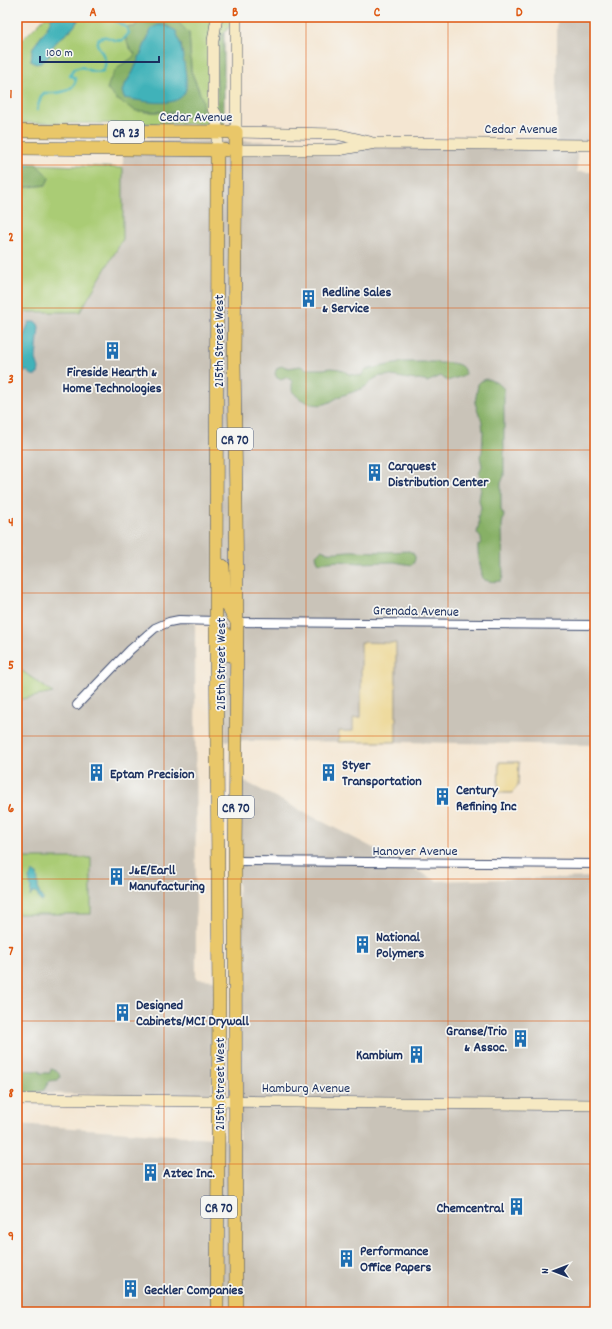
<svg xmlns="http://www.w3.org/2000/svg" width="612" height="1329" viewBox="0 0 612 1329" font-family="Dekko,sans-serif">
<style>
.industrial{fill:#c9c3b8}
.green{fill:#aacc74;stroke:#627e69}
.forest{fill:#87b066;stroke:#517062;fill-rule:evenodd}
.sand{fill:#eeda9e;stroke:#84847e}
.water{fill:#41b2b9;stroke:#2e708c}
.lines{fill:none;stroke-linecap:round;stroke-linejoin:round}
.stream{stroke:#41b2b9;stroke-width:2.5}
.street-casing{stroke:#3c4a6f;stroke-width:10}
.secondary-casing{stroke:#3c4a6f;stroke-width:12}
.primary-casing{stroke:#3c4a6f;stroke-width:14}
.street{stroke:#fff;stroke-width:8}
.secondary{stroke:#f6e9c3;stroke-width:11}
.primary{stroke:#e9c769;stroke-width:13}
.grid{fill:none;stroke:#de5710;stroke-width:1;stroke-opacity:0.55}
.labels{text-anchor:middle;stroke-width:3.5;stroke-linejoin:round;paint-order:stroke}
.shield{fill:#f6f6f2;stroke:#5d6b8a;stroke-width:1}
.shield-label{font-size:13px;font-weight:bold;fill:#1b2f5e}
.street-label{font-size:14px;fill:#1b2f5e;stroke:#f6f6f2}
.poi-label{font-size:14px;font-weight:bold;fill:#1b2f5e;stroke:#f6f6f2;text-anchor:start}
.neatline{fill:none;stroke:#de5710;stroke-width:1.5}
.grid-label{font-size:13px;text-anchor:middle;font-weight:bold;fill:#de5710}
</style>
<rect width="100%" height="100%" fill="#f6f6f2"/>
<filter id="ink" filterUnits="userSpaceOnUse"><feTurbulence type="fractalNoise" baseFrequency=".025" numOctaves="2"/><feDisplacementMap in="SourceGraphic" scale="8" xChannelSelector="R" yChannelSelector="G"/><feConvolveMatrix kernelMatrix="1 2 1 2 8 2 1 2 1" color-interpolation-filters="sRGB"/></filter>
<filter id="wash" filterUnits="userSpaceOnUse"><feTurbulence type="fractalNoise" baseFrequency=".012" numOctaves="4" result="noise"/><feDisplacementMap in="SourceGraphic" scale="16" xChannelSelector="R" yChannelSelector="G"/><feGaussianBlur stdDeviation="0.9" result="paint"/><feColorMatrix in="noise" values="0 0 0 0 0 0 0 0 0 0 0 0 0 0 0 0 0 1.4 0 .05"/><feComposite in="paint" operator="in"/></filter>
<g filter="url(#wash)">
<rect width="100%" height="100%" fill="#f4e6d2"/>
<g class="industrial">
<path d="M 557,17 L 595,17 L 595,145 L 577,145 L 577,172 L 595,172 L 595,745 L 396,742 L 225,741 L 226,622 L 195,621 L 196,979 L 216,980 L 212,1094 L 136,1095 L 17,1093 L 17,914 L 91,913 L 91,858 L 17,858 L 17,329 L 25,312 L 80,312 L 123,239 L 123,140 L 557,144 Z"/>
<path d="M 238,778 L 437,881 L 595,877 L 595,1312 L 17,1312 L 17,1124 L 239,1140 Z"/>
</g>
<g class="green">
<path d="M 45,17 L 52,17 L 46,30 L 34,46 L 32,51 L 31,61 L 50,55 C 51,53 51,48 53,46 C 61,35 75,31 79,17 L 139,17 L 135,27 L 126,27 L 128,30 L 133,52 L 135,53 L 133,58 L 121,65 L 111,79 L 144,112 C 161,112 176,112 191,119 L 199,90 L 191,71 L 190,48 L 189,33 L 173,17 L 238,17 L 219,39 L 218,99 L 219,107 L 224,113 L 224,124 L 17,123 L 17,39 L 21,41 Z"/>
<path d="M 36,164 L 123,168 L 123,239 L 80,312 L 26,312 L 17,329 L 17,187 L 21,188 L 46,185 L 49,178 L 47,175 Z"/>
<path d="M 17,667 L 21,670 L 53,693 L 17,700 Z"/>
<rect x="17" y="858" width="74" height="56"/>
</g>
<g class="forest">
<path d="M 139,17 L 173,17 L 189,33 L 190,48 L 191,71 L 203,101 L 201,116 L 191,119 L 181,114 L 169,112 L 136,111 L 116,99 L 107,89 C 110,80 113,72 120,66 C 126,61 132,60 135,54 C 130,49 127,45 126,37 L 129,33 L 126,27 L 135,27 ZM 152,28 L 181,44 L 185,75 L 186,90 L 140,100 L 124,98 L 126,83 L 133,72 Z"/>
<path d="M 224,33 L 224,113 L 219,107 L 214,48 Z"/>
<path d="M 18,163 L 36,164 L 47,175 L 49,178 L 46,185 L 21,188 L 17,187 L 17,168 Z"/>
<path d="M 401,362 L 437,362 L 439,363 C 449,363 465,361 465,375 L 447,381 L 441,376 L 427,382 L 419,379 C 411,382 394,374 383,376 C 375,376 370,383 365,387 C 358,391 349,393 341,396 C 336,398 330,403 325,404 C 312,407 299,400 292,391 L 292,381 L 286,377 L 281,379 L 277,378 L 275,374 L 276,370 L 278,367 L 283,366 L 289,368 L 300,366 L 307,369 L 323,369 L 331,368 L 340,369 L 349,374 L 361,376 L 365,370 L 393,364 L 397,364 Z"/>
<path d="M 486,379 C 494,381 499,383 504,389 L 504,476 L 501,483 L 501,510 L 504,515 L 502,525 L 503,577 L 501,581 C 493,582 489,582 483,579 C 481,571 477,551 478,545 L 480,544 C 483,539 480,537 477,533 L 479,523 L 478,516 L 481,508 L 479,500 L 482,481 L 479,473 L 482,466 L 480,456 L 482,452 L 483,432 L 482,422 L 475,403 L 478,384 L 481,381 Z"/>
<path d="M 321,550 C 331,555 344,550 355,551 C 373,552 391,552 409,551 C 416,554 417,559 412,565 L 394,562 L 359,563 L 339,561 L 319,563 L 317,560 L 316,555 Z"/>
<path d="M 51,1069 C 56,1070 59,1072 60,1077 L 58,1080 L 49,1081 C 48,1083 46,1087 44,1090 C 41,1092 21,1094 17,1093 L 17,1070 L 40,1071 L 40,1073 L 50,1073 Z"/>
</g>
<g class="sand">
<path d="M 361,642 L 396,643 L 396,742 L 338,742 L 339,731 L 353,731 L 353,718 L 361,717 Z"/>
<path d="M 499,762 L 519,762 L 518,786 L 512,793 L 498,793 Z"/>
</g>
<g class="water">
<path d="M 52,17 L 79,17 C 75,31 61,35 53,46 C 49,51 51,55 45,60 C 43,62 40,63 36,64 L 31,61 L 32,51 L 34,46 L 46,30 Z"/>
<path d="M 158,25 L 165,25 L 176,31 C 181,44 183,56 185,70 C 186,76 187,86 185,92 C 177,110 139,100 124,98 L 122,91 L 126,83 L 133,72 L 152,28 Z"/>
<path d="M 29,322 L 36,322 L 38,324 L 39,327 L 36,359 L 39,368 L 38,374 C 32,377 31,374 27,371 L 17,373 L 17,347 L 22,341 Z"/>
<path d="M 33,872 L 37,874 C 39,883 36,892 43,899 L 43,901 L 40,901 L 37,894 L 35,893 L 32,893 L 30,897 L 31,888 L 29,878 Z"/>
</g>
<g class="lines">
<g class="stream">
<path d="M 37,110 L 41,96 L 44,93 C 55,93 72,94 76,80 L 74,77 L 70,76 L 74,69 L 82,67 C 90,71 95,73 103,71 C 109,61 102,53 97,44 L 99,39 C 107,34 108,39 115,40 C 118,41 120,40 123,40 L 129,33 L 126,27 L 108,17"/>
<path d="M 17,188 L 21,175 L 28,164"/>
</g>
</g>
</g>
<g filter="url(#ink)">
<g class="lines">
<defs>
<g id="street">
<path d="M 237,622 L 595,625"/>
<path d="M 77,705 L 130,650 L 155,628 L 169,622 L 179,620 L 216,621"/>
<path d="M 235,861 L 595,864"/>
</g>
<g id="secondary">
<path d="M 236,17 L 236,132 L 336,134 L 370,142"/>
<path d="M 217,150 L 217,116 L 213,109 L 213,41 L 217,17"/>
<path d="M 235,150 L 338,150 L 375,143 L 595,145"/>
<path d="M 17,1099 L 595,1105"/>
</g>
<g id="primary">
<path d="M 17,131 L 236,132 L 234,360 L 236,505 L 237,622 L 235,861 L 236,1312"/>
<path d="M 17,148 L 225,150"/>
<path d="M 217,150 L 216,621 L 219,1000 L 217,1312"/>
<path d="M 223,566 C 224,584 224,606 236,620"/>
<path d="M 216,621 L 228,638 L 229,655"/>
</g>
</defs>
<use href="#street" class="street-casing"/>
<use href="#secondary" class="secondary-casing"/>
<use href="#primary" class="primary-casing"/>
<use href="#street" class="street"/>
<use href="#secondary" class="secondary"/>
<use href="#primary" class="primary"/>
</g>
</g>
<path class="grid" d="M 164,17 L 164,1312M 306,17 L 306,1312M 448,17 L 448,1312M 17,165 L 595,165M 17,308 L 595,308M 17,450 L 595,450M 17,593 L 595,593M 17,736 L 595,736M 17,879 L 595,879M 17,1021 L 595,1021M 17,1164 L 595,1164"/>
<defs>
<symbol id="building-bare" viewBox="-9 -9 18 18"><path d="M-4-6H4V6H1V3H-1V6H-4ZM-2.5-4.3h1.7v1.8h-1.7ZM.8-4.3h1.7v1.8H.8ZM-2.5-1h1.7V.8h-1.7ZM.8-1h1.7V.8H.8Z" fill="#1f6fb2" stroke="#f6f6f2" stroke-width="2.5" paint-order="stroke"/></symbol>
</defs>
<g fill-rule="evenodd">
<use href="#building-bare" x="296" y="286" width="25" height="25"/>
<use href="#building-bare" x="100" y="338" width="25" height="25"/>
<use href="#building-bare" x="362" y="460" width="25" height="25"/>
<use href="#building-bare" x="316" y="760" width="25" height="25"/>
<use href="#building-bare" x="84" y="760" width="25" height="25"/>
<use href="#building-bare" x="430" y="784" width="25" height="25"/>
<use href="#building-bare" x="104" y="864" width="25" height="25"/>
<use href="#building-bare" x="350" y="932" width="25" height="25"/>
<use href="#building-bare" x="110" y="1000" width="25" height="25"/>
<use href="#building-bare" x="508" y="1026" width="25" height="25"/>
<use href="#building-bare" x="404" y="1042" width="25" height="25"/>
<use href="#building-bare" x="138" y="1160" width="25" height="25"/>
<use href="#building-bare" x="504" y="1194" width="25" height="25"/>
<use href="#building-bare" x="334" y="1246" width="25" height="25"/>
<use href="#building-bare" x="118" y="1276" width="25" height="25"/>
</g>
<g class="labels">
<g class="shield">
<rect x="108" y="121" width="36" height="22" rx="3"/>
<rect x="217" y="428" width="36" height="22" rx="3"/>
<rect x="218" y="796" width="36" height="22" rx="3"/>
<rect x="201" y="1196" width="36" height="22" rx="3"/>
</g>
<g class="shield-label">
<text x="126" y="137">CR 23</text>
<text x="235" y="444">CR 70</text>
<text x="236" y="812">CR 70</text>
<text x="219" y="1212">CR 70</text>
</g>
<g class="street-label">
<text x="196" y="121">Cedar Avenue</text>
<text x="521" y="133">Cedar Avenue</text>
<text transform="translate(218 341) rotate(-90)" y="5">215th Street West</text>
<text transform="translate(416 610) rotate(1)" y="5">Grenada Avenue</text>
<text transform="translate(220 664) rotate(-90)" y="5">215th Street West</text>
<text x="415" y="855">Hanover Avenue</text>
<text transform="translate(219 1084) rotate(-90)" y="5">215th Street West</text>
<text x="306" y="1092">Hamburg Avenue</text>
</g>
<g class="poi-label">
<text x="322" y="296">Redline Sales<tspan x="322" dy="16">&amp; Service</tspan></text>
<text x="112" y="376" text-anchor="middle">Fireside Hearth &amp;<tspan x="112" dy="16">Home Technologies</tspan></text>
<text x="388" y="470">Carquest<tspan x="388" dy="16">Distribution Center</tspan></text>
<text x="342" y="769">Styer<tspan x="342" dy="16">Transportation</tspan></text>
<text x="110" y="778">Eptam Precision</text>
<text x="456" y="794">Century<tspan x="456" dy="16">Refining Inc</tspan></text>
<text x="129" y="874">J&amp;E/Earll<tspan x="129" dy="16">Manufacturing</tspan></text>
<text x="376" y="941">National<tspan x="376" dy="16">Polymers</tspan></text>
<text x="136" y="1009">Designed<tspan x="136" dy="16">Cabinets/MCI Drywall</tspan></text>
<text x="507" y="1035" text-anchor="end">Granse/Trio<tspan x="507" dy="16">&amp; Assoc.</tspan></text>
<text x="403" y="1059" text-anchor="end">Kambium</text>
<text x="163" y="1177">Aztec Inc.</text>
<text x="504" y="1212" text-anchor="end">Chemcentral</text>
<text x="360" y="1255">Performance<tspan x="360" dy="16">Office Papers</tspan></text>
<text x="144" y="1294">Geckler Companies</text>
</g>
</g>
<rect width="612" height="1329" fill="none" stroke="#f6f6f2" stroke-width="44"/>
<g transform="translate(554 1271) rotate(270)" stroke="#f6f6f2" stroke-width="3" paint-order="stroke">
<path d="M0-3L7 15L0 10L-7 15Z" fill="#1b2f5e"/>
<text y="-6" font-size="11" font-weight="bold" text-anchor="middle" fill="#1b2f5e">N</text>
</g>
<path d="M40 56v6h119v-6" fill="none" stroke="#1b2f5e" stroke-width="2"/>
<text x="46" y="56" font-size="12" fill="#1b2f5e" stroke="#f6f6f2" stroke-width="3" paint-order="stroke">100 m</text>
<rect x="22" y="22" width="568" height="1285" class="neatline"/>
<g class="grid-label">
<text x="93" y="16">A</text>
<text x="235" y="16">B</text>
<text x="377" y="16">C</text>
<text x="519" y="16">D</text>
<text x="11" y="98">1</text>
<text x="11" y="241">2</text>
<text x="11" y="383">3</text>
<text x="11" y="526">4</text>
<text x="11" y="669">5</text>
<text x="11" y="812">6</text>
<text x="11" y="955">7</text>
<text x="11" y="1097">8</text>
<text x="11" y="1240">9</text>
</g>
</svg>
